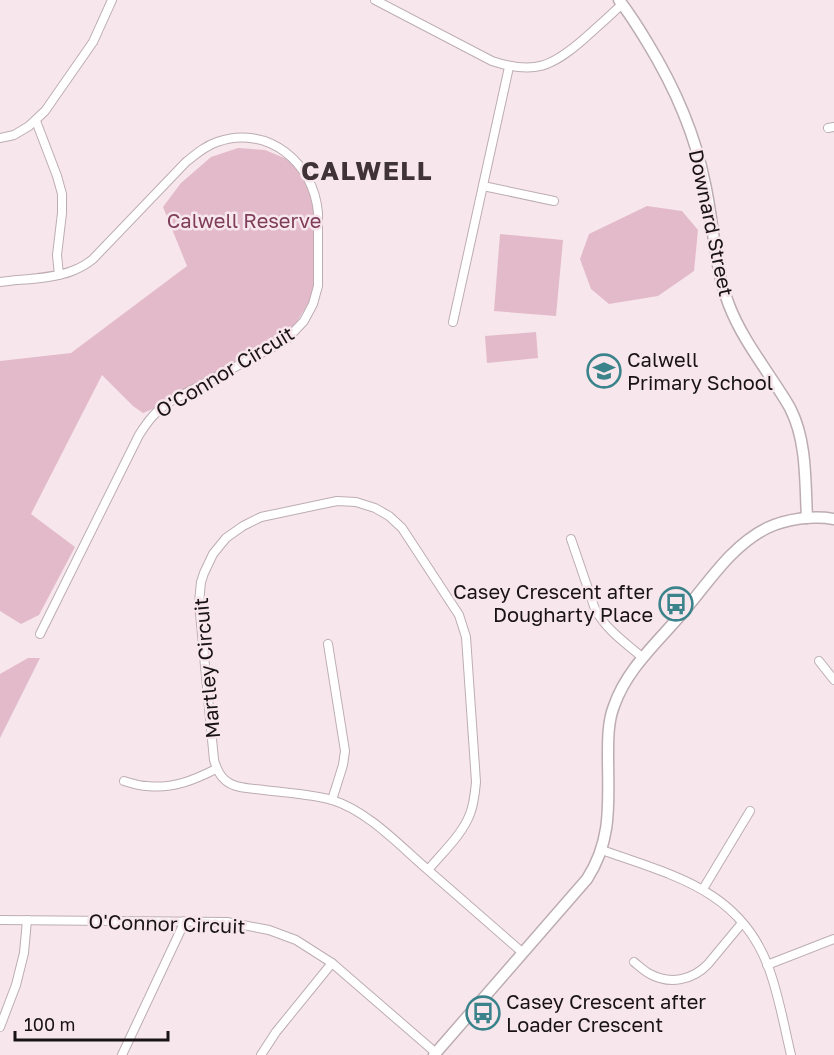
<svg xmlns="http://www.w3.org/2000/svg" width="834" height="1055" viewBox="0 0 834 1055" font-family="'Golos Text',sans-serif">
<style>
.green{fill:#e3bac9}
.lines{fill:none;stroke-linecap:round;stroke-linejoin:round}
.minor-casing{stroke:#bdadb3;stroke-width:10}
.tertiary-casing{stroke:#bdadb3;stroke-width:13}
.minor{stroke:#fff;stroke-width:8}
.tertiary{stroke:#fff;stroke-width:10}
.labels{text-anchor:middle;stroke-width:5;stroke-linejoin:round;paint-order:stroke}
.park-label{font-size:20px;fill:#7f3d59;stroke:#f7e6ec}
.street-label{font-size:20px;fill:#191315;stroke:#f7e6ec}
.poi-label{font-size:20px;fill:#191315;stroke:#f7e6ec;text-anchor:start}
.district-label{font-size:26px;font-weight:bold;letter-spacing:1.5px;fill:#403338;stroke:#f7e6ec}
</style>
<rect width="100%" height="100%" fill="#f7e6ec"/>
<g class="green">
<path d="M 238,148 L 265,150 L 289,160 L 307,183 L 314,210 L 315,255 L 313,295 L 292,330 L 160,406 L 143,413 L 133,406 L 102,375 L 31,514 L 75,547 L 39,615 L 21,624 L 0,611 L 0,361 L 71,353 L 187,266 L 163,207 L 181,183 L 211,157 Z"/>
<path d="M 647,206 L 682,211 L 698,230 L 694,271 L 658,296 L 609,304 L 591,289 L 580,259 L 589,234 Z"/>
<path d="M 500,234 L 563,240 L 556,316 L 494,311 Z"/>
<path d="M 536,332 L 538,358 L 487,363 L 485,336 Z"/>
<path d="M 28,658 L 40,658 L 0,738 L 0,674 Z"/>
</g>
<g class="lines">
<defs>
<g id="minor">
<path d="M 375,0 L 492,61 C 534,75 552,67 585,38 C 597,27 610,16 622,4"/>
<path d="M 36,121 L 57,176 L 62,194 L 62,213 L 57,255 L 59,275"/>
<path d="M 828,128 L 834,127"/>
<path d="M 0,138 L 14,135 L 29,126 L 45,111 L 93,42 L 112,0"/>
<path d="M 483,186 L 554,201"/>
<path d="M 0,282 C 22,279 52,279 72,271 C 80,268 87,264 93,259 L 186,162 C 196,154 205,146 217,142 C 268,124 314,163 318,213 L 318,286 L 313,304 L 304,321 L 286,340 L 171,401 C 156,410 148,421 139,435 L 40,634"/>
<path d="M 453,322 L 509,67"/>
<path d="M 571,539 L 595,609 C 606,630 626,643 643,658"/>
<path d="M 328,644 L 345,751 L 343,765 L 332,800"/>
<path d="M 819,661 L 834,680"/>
<path d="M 124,781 C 131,783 139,786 147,786 C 173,789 194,780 216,769"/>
<path d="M 602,850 C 671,875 739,889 768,966 C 779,995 784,1026 791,1055"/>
<path d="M 428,870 C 400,846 368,811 332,800 C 311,794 287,793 264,790 C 251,788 235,789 225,780 C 219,775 216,767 214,760 L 199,603 L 201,582 L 204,573 L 213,554 L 226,538 L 243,526 L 261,517 L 337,501 L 356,502 L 375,508 L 389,516 L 402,528 L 459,615 L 466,637 L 476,782 C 475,793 474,804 470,814 C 462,835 442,853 428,870 L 523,953"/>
<path d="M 703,889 L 750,811"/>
<path d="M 0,920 L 227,922 L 269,930 L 296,940 L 332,963 L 436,1053"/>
<path d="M 634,962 C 639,966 644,971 650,974 C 670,985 693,980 708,964 L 742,923"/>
<path d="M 767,965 L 834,939"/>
<path d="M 0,1027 L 16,985 L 24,953 L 27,920"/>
<path d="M 122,1055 L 185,921"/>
<path d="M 261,1055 L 276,1032 L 332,963"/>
</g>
<g id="tertiary">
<path d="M 619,0 C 629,13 638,27 647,42 C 674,86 695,133 705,184 C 714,224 714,267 729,305 C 740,334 760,361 777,387 C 782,395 787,402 791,410 C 807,442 805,483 807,518"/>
<path d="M 434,1055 L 587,879 C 613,839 608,801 608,755 C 608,739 608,721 614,706 C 627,668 659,641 684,611 C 709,582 731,546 767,528 C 786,519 813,515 834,519"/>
</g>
</defs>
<use href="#minor" class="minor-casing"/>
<use href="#tertiary" class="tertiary-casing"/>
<use href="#minor" class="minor"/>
<use href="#tertiary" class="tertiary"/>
</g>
<defs>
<symbol id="school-ring" viewBox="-11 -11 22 22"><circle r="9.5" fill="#f7e6ec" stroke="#3b838b" stroke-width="1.5"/><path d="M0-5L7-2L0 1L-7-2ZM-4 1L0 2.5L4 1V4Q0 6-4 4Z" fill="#3b838b"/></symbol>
<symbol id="bus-ring" viewBox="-11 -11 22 22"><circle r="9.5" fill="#f7e6ec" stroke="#3b838b" stroke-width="1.5"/><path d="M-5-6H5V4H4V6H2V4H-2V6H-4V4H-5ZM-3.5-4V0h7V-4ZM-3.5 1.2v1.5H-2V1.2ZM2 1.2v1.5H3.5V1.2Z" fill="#3b838b"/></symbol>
</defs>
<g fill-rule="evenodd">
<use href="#school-ring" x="585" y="352" width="38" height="38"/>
<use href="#bus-ring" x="657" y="585" width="38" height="38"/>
<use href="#bus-ring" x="464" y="994" width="38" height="38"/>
</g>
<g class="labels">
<g class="park-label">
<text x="244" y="228">Calwell Reserve</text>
</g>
<g class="street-label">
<text transform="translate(711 223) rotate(78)" y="7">Downard Street</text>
<text transform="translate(225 372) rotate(-31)" y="7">O'Connor Circuit</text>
<text transform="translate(207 668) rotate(-95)" y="7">Martley Circuit</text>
<text transform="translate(167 924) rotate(2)" y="7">O'Connor Circuit</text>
</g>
<g class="poi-label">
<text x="627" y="367">Calwell<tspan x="627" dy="23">Primary School</tspan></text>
<text x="653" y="599" text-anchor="end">Casey Crescent after<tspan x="653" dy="23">Dougharty Place</tspan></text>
<text x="506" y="1009">Casey Crescent after<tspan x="506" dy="23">Loader Crescent</tspan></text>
</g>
<g class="district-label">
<text x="367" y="180">CALWELL</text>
</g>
</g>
<path d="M15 1031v9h153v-9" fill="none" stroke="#191315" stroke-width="3"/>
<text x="24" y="1031" font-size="18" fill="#191315" stroke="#f7e6ec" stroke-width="4.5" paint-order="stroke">100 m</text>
</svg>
